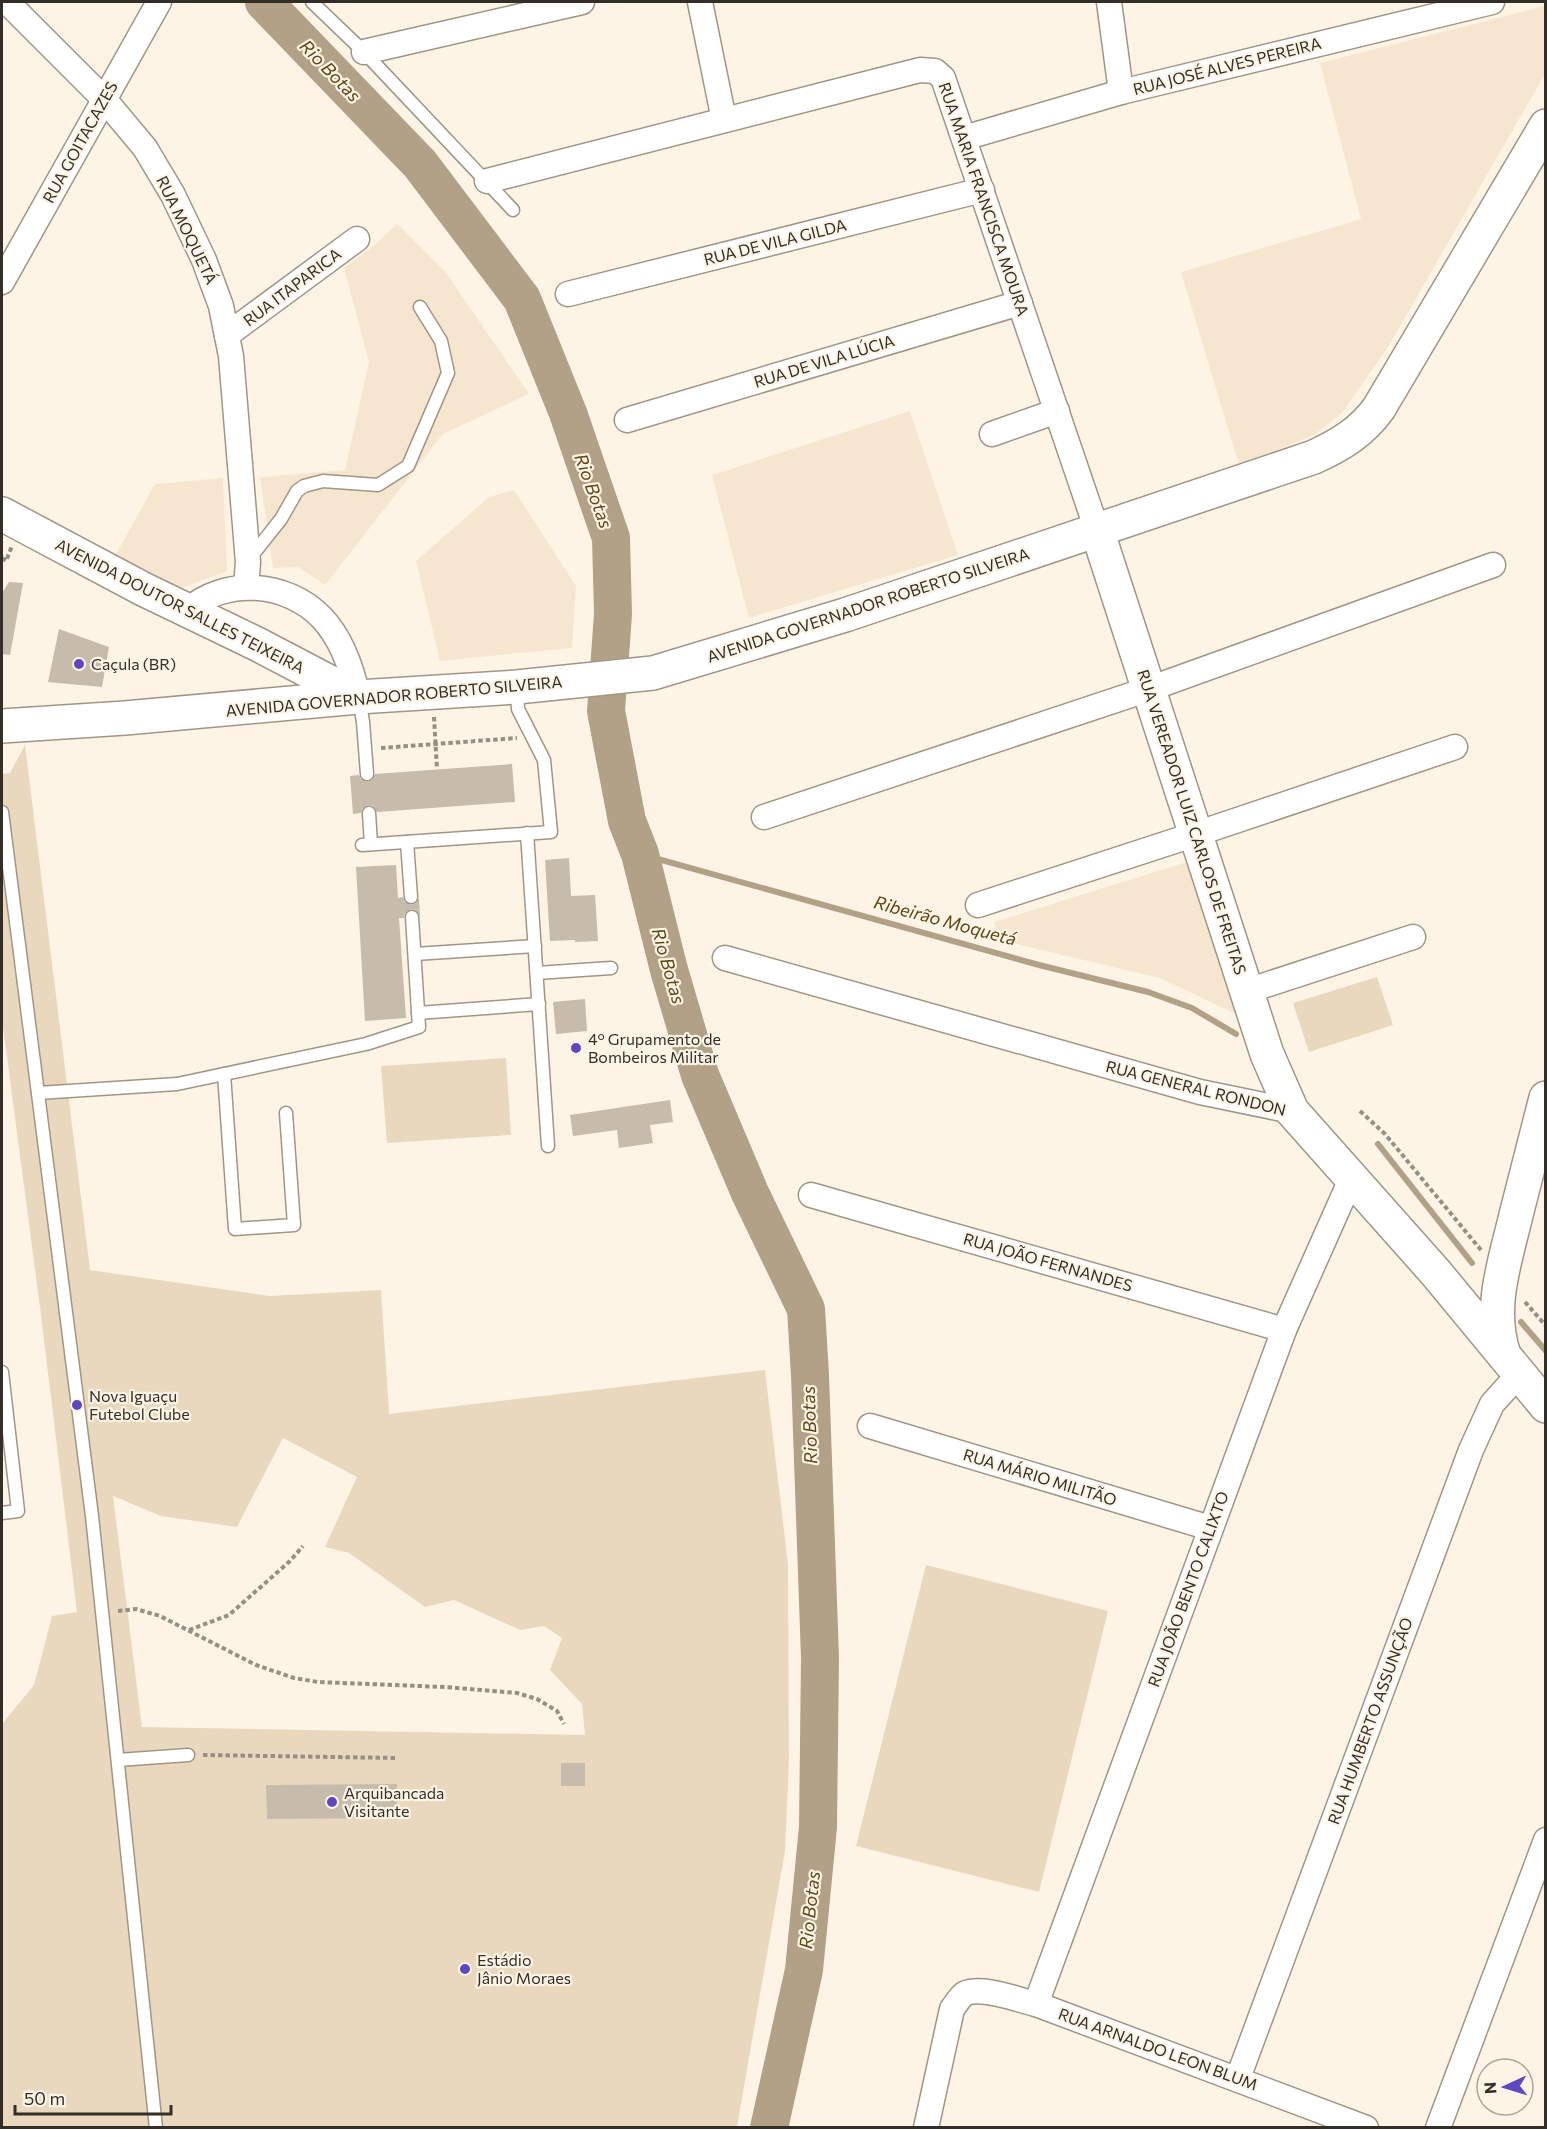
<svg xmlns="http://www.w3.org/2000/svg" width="1547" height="2129" viewBox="0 0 1547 2129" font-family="Commissioner,sans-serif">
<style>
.built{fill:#f7e6cf}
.green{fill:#ead8be;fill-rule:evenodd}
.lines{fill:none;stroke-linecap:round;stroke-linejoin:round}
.stream{stroke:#b3a187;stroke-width:6}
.river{stroke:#b3a187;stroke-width:38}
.building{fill:#c7bbab}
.lane-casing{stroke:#a19686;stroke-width:15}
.street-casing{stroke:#a19686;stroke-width:27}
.secondary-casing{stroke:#a19686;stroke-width:36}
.primary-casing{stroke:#a19686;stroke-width:36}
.path{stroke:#958f84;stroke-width:4;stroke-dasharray:4.5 3;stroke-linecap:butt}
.lane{stroke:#fff;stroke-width:12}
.street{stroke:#fff;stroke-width:24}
.secondary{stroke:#fff;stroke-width:33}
.primary{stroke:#fff;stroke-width:33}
.poi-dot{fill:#5f47bf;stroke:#fdf4e6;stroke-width:2}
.labels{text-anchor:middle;stroke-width:4.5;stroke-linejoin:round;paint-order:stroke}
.street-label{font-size:16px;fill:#332f28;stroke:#fdf4e6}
.poi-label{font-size:16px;fill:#332f28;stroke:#fdf4e6;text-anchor:start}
.water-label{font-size:18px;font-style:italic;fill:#604516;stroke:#fdf4e6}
</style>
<rect width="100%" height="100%" fill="#fdf4e6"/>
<g class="built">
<path d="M 1545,6 L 1545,74 L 1388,347 L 1342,413 L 1314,435 L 1239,465 L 1181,272 L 1361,219 L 1320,63 Z"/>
<path d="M 397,224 L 447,274 L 529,394 L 443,434 L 325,585 L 298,567 L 273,568 L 260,477 L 345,470 L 369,362 L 344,268 L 376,244 Z"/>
<path d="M 910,411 L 958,555 L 749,618 L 712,475 Z"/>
<path d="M 223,478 L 227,571 L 171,592 L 116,554 L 155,484 Z"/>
<path d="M 514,490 L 576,586 L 572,648 L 440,661 L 416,561 L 489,497 Z"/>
<path d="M 1190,861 L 1240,1016 L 1160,978 L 999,940 L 994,922 Z"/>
</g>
<g class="green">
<path d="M 25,745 L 90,1270 L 269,1296 L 381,1290 L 389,1414 L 765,1370 L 788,1565 L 789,1759 L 785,1851 L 737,2127 L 2,2127 L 2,1724 L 34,1685 L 52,1616 L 77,1612 L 41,1315 L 2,1019 L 2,774 L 10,773 ZM 283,1438 L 357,1477 L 325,1547 L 349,1553 L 425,1607 L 454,1600 L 520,1630 L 544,1626 L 562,1638 L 550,1670 L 582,1704 L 585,1735 L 142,1727 L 113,1496 L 161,1516 L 237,1527 Z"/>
<path d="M 1377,977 L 1393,1025 L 1309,1052 L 1293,1003 Z"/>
<path d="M 506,1058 L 511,1135 L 387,1143 L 381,1066 Z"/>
<path d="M 926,1565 L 1108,1611 L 1039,1892 L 856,1846 Z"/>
</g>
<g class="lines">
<g class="stream">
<path d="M 640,854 L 1039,965 L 1148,992 L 1192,1008 L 1236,1034"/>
<path d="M 1378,1144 L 1472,1263"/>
<path d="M 1521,1322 L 1546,1351"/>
</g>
<path class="river" d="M 264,2 L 420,164 L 522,299 L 568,413 L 611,538 L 613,614 L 606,711 L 627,821 L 640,854 L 669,970 L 700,1075 L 750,1193 L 806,1309 L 810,1375 L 820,1658 L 818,1827 L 804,1970 L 769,2128"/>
</g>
<g class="building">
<path d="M 9,582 L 23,583 L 10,655 L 2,654 L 2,593 Z"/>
<path d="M 59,629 L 109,647 L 102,687 L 48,682 Z"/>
<path d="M 512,764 L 515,802 L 377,812 L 373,806 L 368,805 L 362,809 L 361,813 L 353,814 L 350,776 L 359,775 L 361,779 L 367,782 L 372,780 L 375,774 Z"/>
<path d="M 569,858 L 571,896 L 595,895 L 598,941 L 575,942 L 575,940 L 550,941 L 545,860 Z"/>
<path d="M 396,865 L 398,898 L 403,897 L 405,902 L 411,905 L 416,903 L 419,898 L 420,916 L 416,910 L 411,909 L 405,913 L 404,918 L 399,918 L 406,1018 L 365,1021 L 356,867 Z"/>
<path d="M 585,999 L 587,1031 L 556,1034 L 553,1002 Z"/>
<path d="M 670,1100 L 673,1122 L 650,1125 L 653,1143 L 619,1148 L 617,1130 L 573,1136 L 570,1115 Z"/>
<rect x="561" y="1763" width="24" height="23"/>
<path d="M 397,1784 L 397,1818 L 267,1819 L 266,1785 Z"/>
</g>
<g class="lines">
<defs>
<g id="lane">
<path d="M 312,2 L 364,52 L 513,210"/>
<path d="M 250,558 L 281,519 L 297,491 L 304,486 L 323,481 L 378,485 L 408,466 L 448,373 L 441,341 L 420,307"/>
<path d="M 359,698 L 363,722 L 367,774"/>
<path d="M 2,812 L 92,1516 L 156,2128"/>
<path d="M 369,813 L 371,844"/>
<path d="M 527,833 L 548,1146"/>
<path d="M 407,842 L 411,897"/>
<path d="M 362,845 L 551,832 L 544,760 L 518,709 L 517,688"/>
<path d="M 415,954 L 535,946"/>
<path d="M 537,973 L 611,968"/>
<path d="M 418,1013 L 539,1004"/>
<path d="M 224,1074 L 235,1229 L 294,1225 L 286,1113"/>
<path d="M 38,1093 L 177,1084 L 366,1044 L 419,1027 L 412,917"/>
<path d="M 2,1372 L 18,1511 L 2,1513"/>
<path d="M 118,1760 L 188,1755"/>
</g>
<g id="street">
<path d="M 7,2 L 104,99 L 145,148 L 173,195 L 204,260 L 221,306 L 231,356 L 248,562 L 246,587"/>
<path d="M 700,2 L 724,120"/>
<path d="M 1109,2 L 1121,92"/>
<path d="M 364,52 L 582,2"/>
<path d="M 964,138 L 1121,92 L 1492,2"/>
<path d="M 487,181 L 920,70 L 935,71 L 943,78 L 1097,530"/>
<path d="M 2,282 L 159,2"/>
<path d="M 568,294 L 982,190"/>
<path d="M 227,335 L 357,239"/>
<path d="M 627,420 L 1020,303"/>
<path d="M 992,434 L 1057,411"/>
<path d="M 187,611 C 224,577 287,581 322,618 C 342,639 352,669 358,697"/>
<path d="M 764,817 L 1149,689 L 1493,565"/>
<path d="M 978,905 L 1196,834 L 1455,747"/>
<path d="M 725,958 L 1200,1092 L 1292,1111"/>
<path d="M 1247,991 L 1413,937"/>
<path d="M 811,1195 L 1284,1330"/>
<path d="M 870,1426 L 1210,1528"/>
<path d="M 1036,2004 L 1284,1330 L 1352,1177"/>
<path d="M 1238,2078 L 1471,1450 L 1492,1404 L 1519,1374"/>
<path d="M 926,2128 L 952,2009 C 956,2004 959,1998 964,1994 C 981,1985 1018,2000 1036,2004 L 1366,2128"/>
<path d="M 1438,2128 L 1546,1840"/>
</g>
<g id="secondary">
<path d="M 1097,530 L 1267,1054 L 1292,1111 L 1436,1273 L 1546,1406"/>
<path d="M 1504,1355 C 1488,1307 1505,1262 1516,1215 C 1526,1176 1536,1137 1546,1098"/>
</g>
<g id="primary">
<path d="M 2,514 L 143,589 L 257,644 L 358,697"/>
<path d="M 2,726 L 125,718 L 358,697 L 517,687 L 653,673 L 845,615 L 1314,457 C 1340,445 1362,432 1379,408 L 1546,126"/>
</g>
</defs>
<use href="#lane" class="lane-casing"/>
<use href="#street" class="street-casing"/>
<use href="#secondary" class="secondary-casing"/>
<use href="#primary" class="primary-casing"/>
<g class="path">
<path d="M 2,558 L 6,561 L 12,546"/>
<path d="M 434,717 L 437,769"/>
<path d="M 381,748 L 517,738"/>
<path d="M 1360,1111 L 1385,1134 L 1481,1250"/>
<path d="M 1525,1302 L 1546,1326"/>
<path d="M 118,1611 L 136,1609 L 160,1616 L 256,1665 L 294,1678 L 318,1682 L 445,1687 L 517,1693 L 537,1699 L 557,1711 L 564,1724"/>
<path d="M 189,1630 L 229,1615 L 290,1561 L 303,1546"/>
<path d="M 203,1755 L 397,1758"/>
</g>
<use href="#lane" class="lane"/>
<use href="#street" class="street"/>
<use href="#secondary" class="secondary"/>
<use href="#primary" class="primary"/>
</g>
<g class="poi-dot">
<circle cx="79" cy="664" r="6"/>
<circle cx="576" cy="1048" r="6"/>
<circle cx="77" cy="1405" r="6"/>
<circle cx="332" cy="1802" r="6"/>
<circle cx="465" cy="1969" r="6"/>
</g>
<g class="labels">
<g class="street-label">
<text transform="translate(1227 66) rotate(-14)" y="6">RUA JOSÉ ALVES PEREIRA</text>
<text transform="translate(80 142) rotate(-61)" y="6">RUA GOITACAZES</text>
<text transform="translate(984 199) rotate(71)" y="6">RUA MARIA FRANCISCA MOURA</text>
<text transform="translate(187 230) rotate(64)" y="6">RUA MOQUETÁ</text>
<text transform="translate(775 242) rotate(-14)" y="6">RUA DE VILA GILDA</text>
<text transform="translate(292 287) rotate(-37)" y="6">RUA ITAPARICA</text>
<text transform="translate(824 361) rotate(-17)" y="6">RUA DE VILA LÚCIA</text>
<text transform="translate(868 605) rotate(-18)" y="6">AVENIDA GOVERNADOR ROBERTO SILVEIRA</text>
<text transform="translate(180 606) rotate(27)" y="6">AVENIDA DOUTOR SALLES TEIXEIRA</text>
<text transform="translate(394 696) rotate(-5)" y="6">AVENIDA GOVERNADOR ROBERTO SILVEIRA</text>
<text transform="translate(1192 822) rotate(72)" y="6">RUA VEREADOR LUIZ CARLOS DE FREITAS</text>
<text transform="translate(1196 1088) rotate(14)" y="6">RUA GENERAL RONDON</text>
<text transform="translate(1048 1262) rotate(16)" y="6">RUA JOÃO FERNANDES</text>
<text transform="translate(1040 1477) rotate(17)" y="6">RUA MÁRIO MILITÃO</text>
<text transform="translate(1188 1589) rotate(-70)" y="6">RUA JOÃO BENTO CALIXTO</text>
<text transform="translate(1370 1721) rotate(-70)" y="6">RUA HUMBERTO ASSUNÇÃO</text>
<text transform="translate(1158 2049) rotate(20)" y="6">RUA ARNALDO LEON BLUM</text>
</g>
<g class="poi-label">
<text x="91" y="670">Caçula (BR)</text>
<text x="588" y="1045">4º Grupamento de<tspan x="588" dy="18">Bombeiros Militar</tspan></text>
<text x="89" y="1402">Nova Iguaçu<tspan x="89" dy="18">Futebol Clube</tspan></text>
<text x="344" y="1799">Arquibancada<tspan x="344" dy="18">Visitante</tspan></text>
<text x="477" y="1966">Estádio<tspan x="477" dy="18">Jânio Moraes</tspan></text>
</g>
<g class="water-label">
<text transform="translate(330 71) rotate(46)" y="6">Rio Botas</text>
<text transform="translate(593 491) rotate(70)" y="6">Rio Botas</text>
<text transform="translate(945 921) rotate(15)" y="6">Ribeirão Moquetá</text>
<text transform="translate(668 966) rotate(74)" y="6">Rio Botas</text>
<text transform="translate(810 1425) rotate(-92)" y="6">Rio Botas</text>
<text transform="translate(810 1910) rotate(-84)" y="6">Rio Botas</text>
</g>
</g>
<rect width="1547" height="2129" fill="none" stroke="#332f28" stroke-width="6"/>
<g transform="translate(1505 2087) rotate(266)"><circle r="28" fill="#fdf4e6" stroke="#aca59a" stroke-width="1.5"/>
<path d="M0-4.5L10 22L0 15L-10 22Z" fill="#5f47bf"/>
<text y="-9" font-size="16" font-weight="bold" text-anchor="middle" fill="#332f28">N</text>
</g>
<path d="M15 2105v9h156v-9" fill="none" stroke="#332f28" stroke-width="3"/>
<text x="24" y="2105" font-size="18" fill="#332f28" stroke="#fdf4e6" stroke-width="4.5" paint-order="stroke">50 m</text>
</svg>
